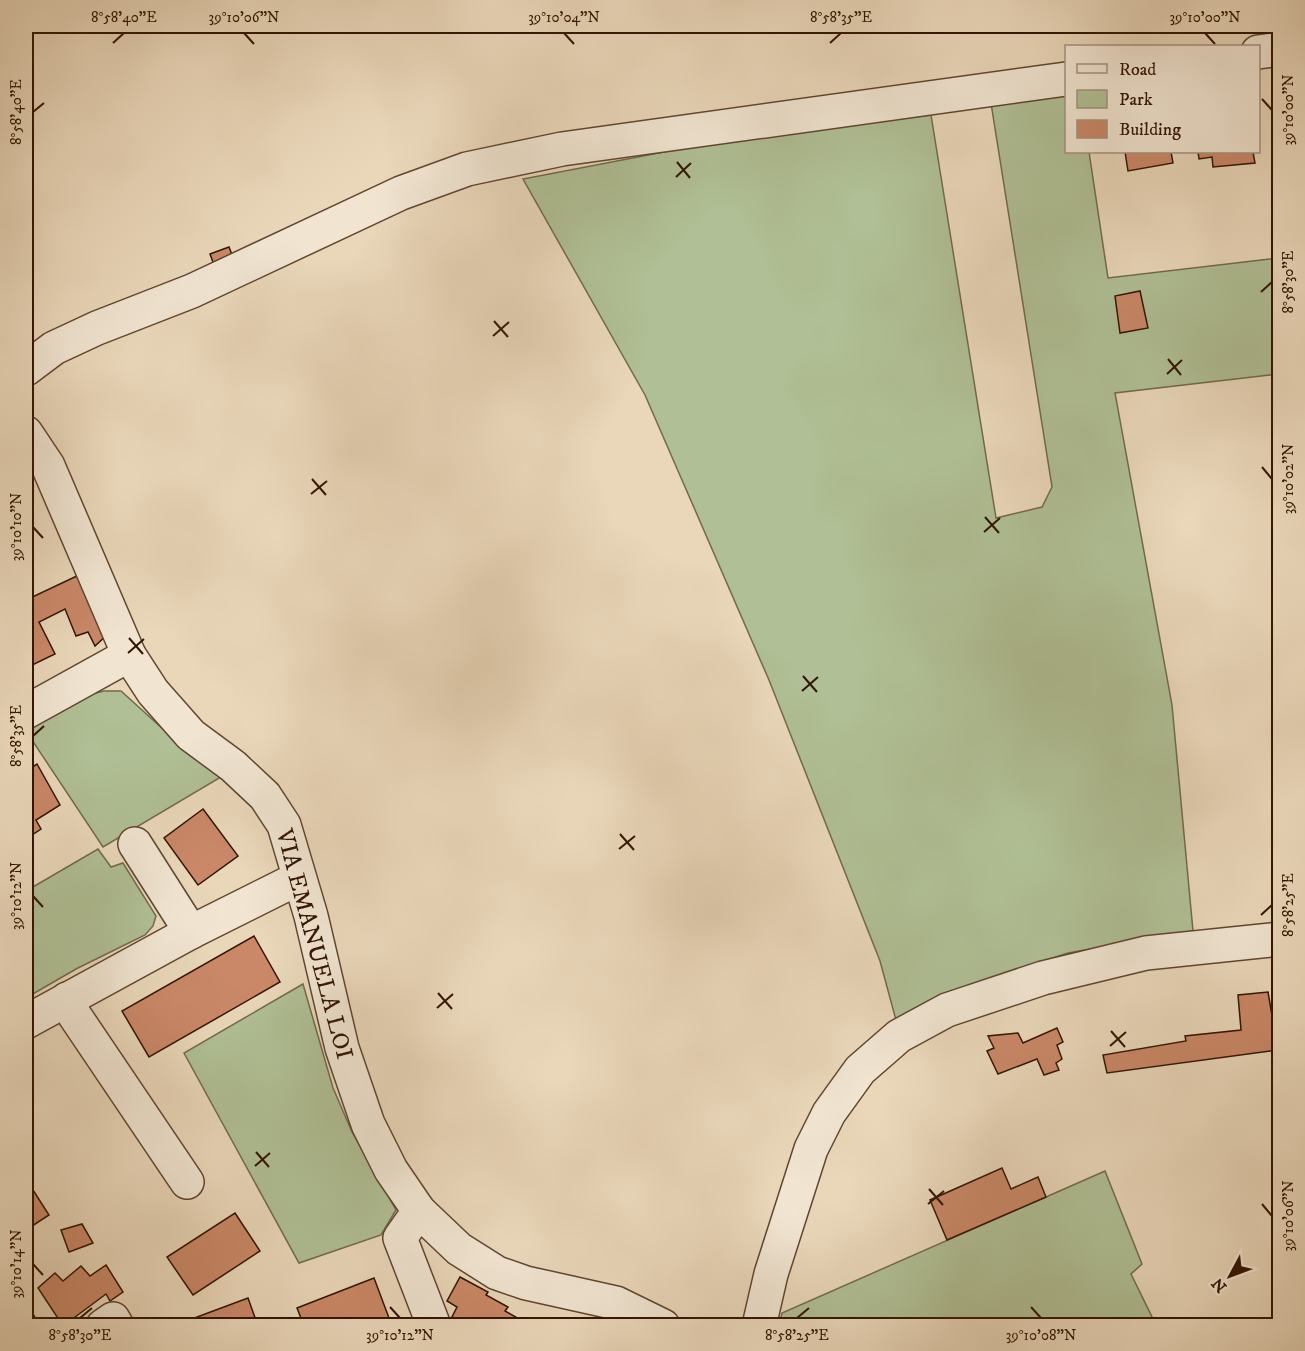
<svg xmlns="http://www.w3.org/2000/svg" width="1305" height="1351" viewBox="0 0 1305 1351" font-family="'IM FELL DW Pica',serif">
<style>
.green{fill:#b0bf95;stroke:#716a4c;stroke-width:1.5}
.building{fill:#ca8868;stroke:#321402;stroke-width:1.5}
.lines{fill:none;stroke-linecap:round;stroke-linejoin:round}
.minor-casing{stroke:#604530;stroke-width:36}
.minor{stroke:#f1e5d2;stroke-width:33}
.ticks{fill:none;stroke:#321402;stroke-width:2}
.labels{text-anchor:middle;stroke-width:4.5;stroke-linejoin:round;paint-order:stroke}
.street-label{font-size:24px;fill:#321402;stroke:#f1e5d2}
.neatline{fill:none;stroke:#321402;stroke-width:2}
.ticks-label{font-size:15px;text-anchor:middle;fill:#321402}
</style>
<rect width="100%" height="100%" fill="#ead7ba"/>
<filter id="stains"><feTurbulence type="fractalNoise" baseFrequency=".00333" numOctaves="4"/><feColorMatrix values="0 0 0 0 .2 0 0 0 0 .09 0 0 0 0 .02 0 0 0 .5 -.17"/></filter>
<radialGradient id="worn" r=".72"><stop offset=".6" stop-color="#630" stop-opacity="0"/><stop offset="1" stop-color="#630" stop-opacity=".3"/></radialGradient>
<g class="green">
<path d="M 1066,91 L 1066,152 L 1089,152 L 1108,278 L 1279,258 L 1279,374 L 1115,393 L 1172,705 L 1193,931 L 1068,953 L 980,982 L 896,1020 L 880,961 L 769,680 L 645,395 L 523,179 L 716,142 L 931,115 L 996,518 L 1042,507 L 1052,487 L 991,103 Z"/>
<path d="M 104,691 L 121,691 L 196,759 L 221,777 L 103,847 L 26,731 L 26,727 L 87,695 Z"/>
<path d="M 98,849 L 111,867 L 123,863 L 156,916 L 153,926 L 145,935 L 76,969 L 26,998 L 26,891 Z"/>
<path d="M 303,984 L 333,1088 L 352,1132 L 396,1210 L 381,1235 L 299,1263 L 184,1053 Z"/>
<path d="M 1105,1171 L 1142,1264 L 1131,1274 L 1156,1325 L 779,1326 L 782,1313 Z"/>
</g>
<g class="building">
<path d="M 1125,152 L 1171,152 L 1173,163 L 1128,171 Z"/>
<path d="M 1198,152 L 1253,152 L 1255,163 L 1213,167 L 1212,157 L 1199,159 Z"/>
<path d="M 229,247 L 236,265 L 217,273 L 210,254 Z"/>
<path d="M 1140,291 L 1148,328 L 1120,333 L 1115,296 Z"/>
<path d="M 81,574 L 109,633 L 95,646 L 88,632 L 76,636 L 65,609 L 39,622 L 55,654 L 26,668 L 26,600 Z"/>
<path d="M 37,764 L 60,805 L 36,820 L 41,829 L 26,839 L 26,771 Z"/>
<path d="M 203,809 L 238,856 L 198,885 L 164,838 Z"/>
<path d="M 254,936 L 280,982 L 149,1057 L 122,1011 Z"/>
<path d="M 1268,992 L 1278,1050 L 1107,1073 L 1103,1055 L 1186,1041 L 1185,1036 L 1241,1030 L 1238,995 Z"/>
<path d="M 1057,1028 L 1063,1042 L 1057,1045 L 1062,1059 L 1056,1063 L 1059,1070 L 1044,1075 L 1037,1059 L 998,1074 L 987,1051 L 994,1048 L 988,1036 L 1018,1033 L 1023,1043 Z"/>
<path d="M 1002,1168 L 1011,1189 L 1038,1177 L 1046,1197 L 947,1240 L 930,1200 Z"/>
<path d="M 26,1179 L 49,1215 L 26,1230 Z"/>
<path d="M 235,1213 L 260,1251 L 193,1295 L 167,1257 Z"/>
<path d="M 82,1224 L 93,1243 L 69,1252 L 61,1230 Z"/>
<path d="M 106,1265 L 123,1292 L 110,1301 L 106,1294 L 63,1326 L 38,1288 L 55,1273 L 63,1281 L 81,1266 L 90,1276 Z"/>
<path d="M 460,1277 L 488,1292 L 486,1295 L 508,1307 L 505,1311 L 528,1324 L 527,1326 L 468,1326 L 452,1317 L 457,1307 L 447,1301 Z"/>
<path d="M 374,1278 L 392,1326 L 304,1326 L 297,1308 Z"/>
<path d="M 248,1298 L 258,1326 L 173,1326 Z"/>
<path d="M 26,1302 L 40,1326 L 26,1326 Z"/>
</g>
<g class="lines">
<defs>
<g id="minor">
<path d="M 1258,52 L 1280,49"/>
<path d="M 26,369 L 54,348 L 97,328 L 192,291 L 401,193 L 467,169 L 562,149 L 1066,79"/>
<path d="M 26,433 L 48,466 L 129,655 L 153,692 L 191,735 L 233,766 L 265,796 L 284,825 L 311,916 L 342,1048 L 368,1124 L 391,1170 L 419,1211 L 459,1249 L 497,1273 L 526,1283 L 616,1303 L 663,1326"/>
<path d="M 26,712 L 129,655"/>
<path d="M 135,844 L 191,932"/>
<path d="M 67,999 L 75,1016 L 187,1182"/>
<path d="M 26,1022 L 191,932 L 299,878"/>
<path d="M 419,1211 L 400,1238 L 434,1326"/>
<path d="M 103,1326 L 113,1319 L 117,1326"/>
<path d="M 759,1326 L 771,1274 L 811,1149 L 829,1113 L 860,1070 L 899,1036 L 947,1010 L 1043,978 L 1146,953 L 1280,939"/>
</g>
</defs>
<use href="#minor" class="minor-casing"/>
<use href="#minor" class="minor"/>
</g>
<path class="ticks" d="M 244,33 L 254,44M 564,33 L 574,44M 1205,33 L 1215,44M 113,43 L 124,33M 830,43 L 841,33M 1262,99 L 1272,110M 33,112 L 44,103M 677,162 L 690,178M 676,177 L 691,163M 1261,292 L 1272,282M 494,321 L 508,337M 493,336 L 509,322M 1168,359 L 1181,375M 1167,374 L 1182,360M 1262,467 L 1272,479M 312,479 L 326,495M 311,494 L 327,481M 985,517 L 999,533M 33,527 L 43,538M 984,532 L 1000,518M 129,638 L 143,654M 128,653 L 144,639M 803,676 L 817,692M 802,691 L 818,677M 33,736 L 44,726M 620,834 L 634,850M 619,849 L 635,836M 33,896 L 43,907M 1261,915 L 1272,905M 438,993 L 452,1009M 437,1008 L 453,994M 1111,1031 L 1125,1047M 1110,1046 L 1126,1032M 256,1152 L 269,1167M 255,1166 L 270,1153M 929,1189 L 943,1205M 928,1204 L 944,1191M 1262,1204 L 1272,1216M 33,1264 L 43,1275M 390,1307 L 400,1318M 1031,1307 L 1041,1318M 80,1318 L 92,1308M 797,1318 L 809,1308"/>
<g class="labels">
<g class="street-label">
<text transform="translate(315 944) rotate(75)" y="8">VIA EMANUELA LOI</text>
</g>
</g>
<rect width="1305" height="1351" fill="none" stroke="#ead7ba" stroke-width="66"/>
<rect x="1065" y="45" width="195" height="108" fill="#f1e5d2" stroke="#a5917f" stroke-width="1.5"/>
<rect x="1077" y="64" width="30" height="9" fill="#f1e5d2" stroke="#a5917f" stroke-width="1.5"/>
<text x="1119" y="75" font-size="18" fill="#321402">Road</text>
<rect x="1077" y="90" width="30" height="18" fill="#b0bf95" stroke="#a5917f" stroke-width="1.5"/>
<text x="1119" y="105" font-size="18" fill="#321402">Park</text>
<rect x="1077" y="120" width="30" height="18" fill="#ca8868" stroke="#a5917f" stroke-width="1.5"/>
<text x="1119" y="135" font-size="18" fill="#321402">Building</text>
<g transform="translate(1230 1276) rotate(229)" stroke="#f1e5d2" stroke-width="4.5" paint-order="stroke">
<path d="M0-4.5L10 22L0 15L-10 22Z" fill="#321402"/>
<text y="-9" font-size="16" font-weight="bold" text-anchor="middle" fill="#321402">N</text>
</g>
<rect x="33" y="33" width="1239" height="1285" class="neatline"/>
<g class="ticks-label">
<text x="124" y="22">8°58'40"E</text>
<text x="244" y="22">39°10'06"N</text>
<text x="564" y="22">39°10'04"N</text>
<text x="841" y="22">8°58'35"E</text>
<text x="1205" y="22">39°10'00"N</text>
<text transform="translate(1288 110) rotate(-90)" y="5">39°10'00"N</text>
<text transform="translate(16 112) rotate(-90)" y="5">8°58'40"E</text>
<text transform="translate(1288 282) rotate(-90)" y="5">8°58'30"E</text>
<text transform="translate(1288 479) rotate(-90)" y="5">39°10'02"N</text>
<text transform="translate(16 527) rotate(-90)" y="5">39°10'10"N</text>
<text transform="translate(16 736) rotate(-90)" y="5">8°58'35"E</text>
<text transform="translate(16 896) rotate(-90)" y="5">39°10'12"N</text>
<text transform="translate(1288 905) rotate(-90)" y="5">8°58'25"E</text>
<text transform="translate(1288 1216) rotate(-90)" y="5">39°10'06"N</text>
<text transform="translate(16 1264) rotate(-90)" y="5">39°10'14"N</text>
<text x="80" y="1340">8°58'30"E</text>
<text x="400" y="1340">39°10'12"N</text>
<text x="797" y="1340">8°58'25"E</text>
<text x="1041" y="1340">39°10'08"N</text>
</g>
<rect width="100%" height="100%" filter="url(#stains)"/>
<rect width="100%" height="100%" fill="url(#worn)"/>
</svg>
